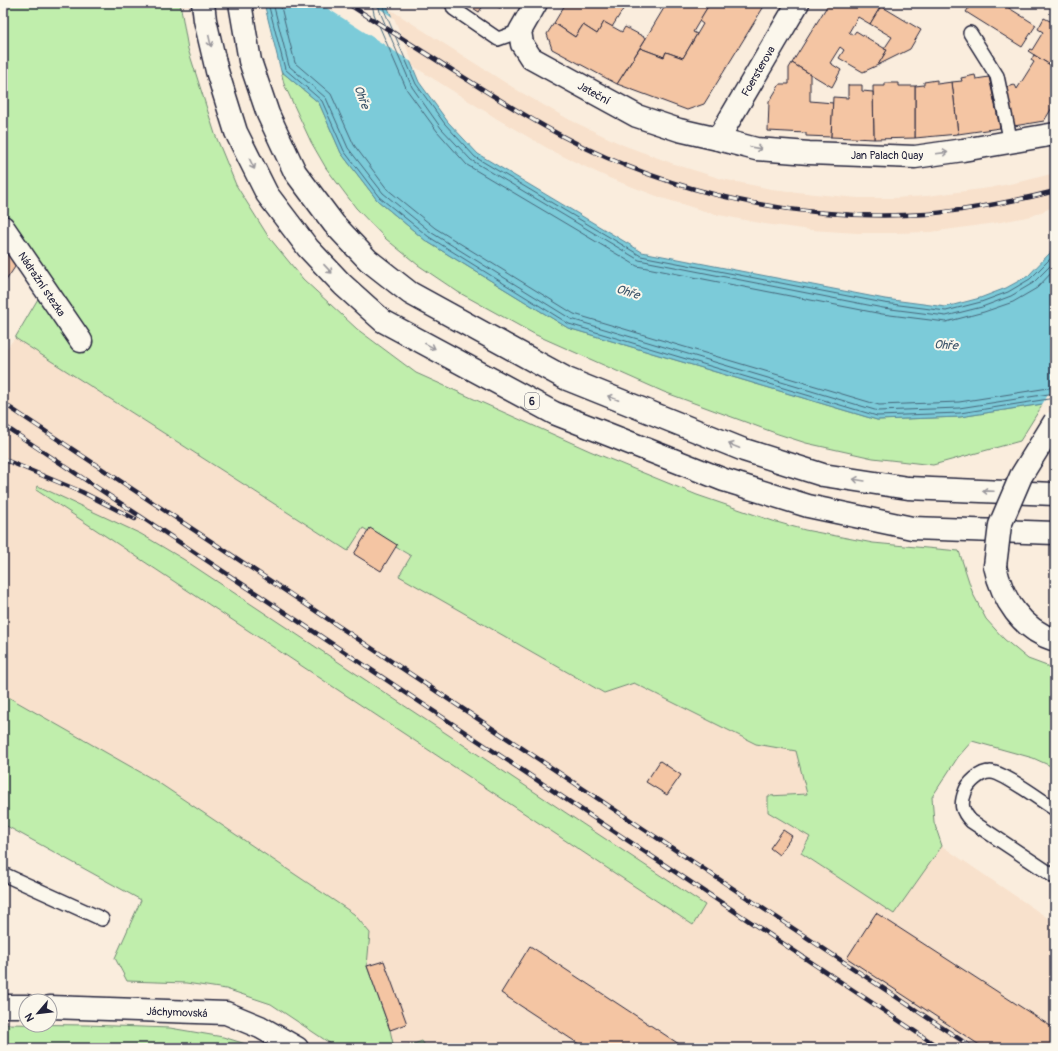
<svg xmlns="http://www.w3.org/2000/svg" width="1058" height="1051" viewBox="0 0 1058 1051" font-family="Pangolin,sans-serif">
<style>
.built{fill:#f8e1cc}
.green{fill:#c0eeac;stroke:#718874}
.water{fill:#7ccbd9;stroke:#58879a}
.pier{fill:#faeddd}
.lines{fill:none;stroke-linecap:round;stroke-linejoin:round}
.shore{stroke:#46667a;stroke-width:1}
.building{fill:#f4c5a3;stroke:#22223b}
.service-casing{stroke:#22223b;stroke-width:16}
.minor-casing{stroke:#22223b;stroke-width:25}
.tertiary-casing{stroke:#22223b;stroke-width:25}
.trunk-casing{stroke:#22223b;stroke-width:25}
.service{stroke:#fbf7ec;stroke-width:13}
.minor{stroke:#fbf7ec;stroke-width:22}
.tertiary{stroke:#fbf7ec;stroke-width:22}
.trunk{stroke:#fbf7ec;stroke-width:22}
.rail-casing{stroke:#22223b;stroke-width:4.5}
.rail{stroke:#fbf7ec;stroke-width:3;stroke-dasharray:9;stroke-linecap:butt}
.tertiary-bridge-casing{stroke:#22223b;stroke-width:25;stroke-linecap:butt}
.tertiary-bridge{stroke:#fbf7ec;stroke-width:22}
.oneway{stroke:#99979c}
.labels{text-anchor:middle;stroke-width:4;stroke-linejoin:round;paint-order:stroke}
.shield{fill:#fbf7ec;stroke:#636270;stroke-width:1}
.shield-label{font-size:10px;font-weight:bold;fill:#22223b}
.street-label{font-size:11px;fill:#22223b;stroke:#fbf7ec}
.water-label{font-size:12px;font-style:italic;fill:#3d556a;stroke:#fbf7ec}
</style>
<rect width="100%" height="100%" fill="#faeddd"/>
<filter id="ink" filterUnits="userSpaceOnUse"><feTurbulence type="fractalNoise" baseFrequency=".025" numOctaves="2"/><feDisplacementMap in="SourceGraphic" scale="8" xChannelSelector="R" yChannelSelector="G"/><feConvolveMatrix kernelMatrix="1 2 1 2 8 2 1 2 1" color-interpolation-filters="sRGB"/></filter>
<g filter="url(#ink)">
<g class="built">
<path d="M 313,3 L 380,3 L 517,90 L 570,120 L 623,145 L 674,164 L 722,179 L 771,189 L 815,194 L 858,198 L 893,198 L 927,196 L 989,188 L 1024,181 L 1055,173 L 1055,206 L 1032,216 L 995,223 L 931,232 L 893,233 L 857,233 L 811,230 L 765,224 L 714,214 L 662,198 L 609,178 L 554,152 L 499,120 Z"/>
<path d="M 15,338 L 348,551 L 363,528 L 411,557 L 399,575 L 604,693 L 634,683 L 756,744 L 796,751 L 807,794 L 768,796 L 768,812 L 810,837 L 801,853 L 894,913 L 942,846 L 1055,923 L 1055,1048 L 427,1048 L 422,1041 L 403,1048 L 394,1048 L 3,710 L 3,347 L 6,349 Z"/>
</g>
<g class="green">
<path d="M 3,3 L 180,3 L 188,49 L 215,134 L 236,185 L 268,236 L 303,279 L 357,329 L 416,373 L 590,451 L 697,495 L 773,521 L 805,530 L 873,543 L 959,551 L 973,594 L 986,619 L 1004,639 L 1028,659 L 1055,669 L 1055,768 L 1033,758 L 972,741 L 958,757 L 932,797 L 934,822 L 942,846 L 894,914 L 801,853 L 810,837 L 768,812 L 768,796 L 807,794 L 796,751 L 756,744 L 634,683 L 604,693 L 399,576 L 411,556 L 363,528 L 348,551 L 15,338 L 49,280 L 3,213 Z"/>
<path d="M 281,71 L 319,103 L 341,153 L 377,200 L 426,241 L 568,328 L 877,420 L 960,417 L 1043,404 L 1020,441 L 933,465 L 873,458 L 806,443 L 778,434 L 664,392 L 536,335 L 458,292 L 418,265 L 386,239 L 356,208 L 326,168 L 311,142 L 284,84 Z"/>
<path d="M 38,486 L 141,534 L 183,559 L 705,905 L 693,925 L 36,490 Z"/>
<path d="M 3,694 L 156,781 L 354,914 L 370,933 L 367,966 L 390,1030 L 394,1048 L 337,1048 L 271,1004 L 226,989 L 186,983 L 127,981 L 115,958 L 141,900 L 3,824 Z"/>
<path d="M 3,1024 L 87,1025 L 170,1028 L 223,1037 L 259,1048 L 3,1048 Z"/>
<path d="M 422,1041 L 427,1048 L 403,1048 Z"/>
</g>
<path class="water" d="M 264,3 L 387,3 L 388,8 L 419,82 L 448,122 L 478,154 L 642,252 L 885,299 L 946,307 L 980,298 L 1006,288 L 1028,276 L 1050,253 L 1055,242 L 1055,402 L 960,417 L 877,420 L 568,328 L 426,241 L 377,200 L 341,153 L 319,103 L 281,71 Z"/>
<g class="pier">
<path d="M 319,3 L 371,3 L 394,18 L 413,63 Z"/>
<path d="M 1055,384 L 1055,404 L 1041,406 Z"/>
</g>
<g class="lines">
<g class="shore">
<path d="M 268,3 L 285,69 L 322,101 L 344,151 L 379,197 L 429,237 L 569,324 L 877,416 L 960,413 L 1055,398"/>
<path d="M 273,3 L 289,66 L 326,98 L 348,148 L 383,193 L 432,233 L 571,319 L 878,411 L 959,408 L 1055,393"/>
<path d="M 280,3 L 295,63 L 331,94 L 354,145 L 387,189 L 435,228 L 574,314 L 879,405 L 959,402 L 1055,387"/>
<path d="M 372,3 L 374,14 L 407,90 L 437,131 L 467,165 L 637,266 L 882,314 L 946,322 L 984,312 L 1013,302 L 1037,288 L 1055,269"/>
<path d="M 378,3 L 380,12 L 412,87 L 441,128 L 471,160 L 639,260 L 883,308 L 946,316 L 982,307 L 1011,296 L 1033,283 L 1055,261"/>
<path d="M 383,3 L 384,10 L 416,84 L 445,124 L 475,157 L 641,256 L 884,303 L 946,311 L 981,302 L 1008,292 L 1030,279 L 1053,256 L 1055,252"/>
</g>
</g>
<g class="building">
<path d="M 465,3 L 485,3 L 479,12 Z"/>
<path d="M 491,3 L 503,3 L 500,8 Z"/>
<path d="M 566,3 L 627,3 L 612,27 L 604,22 L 597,34 L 583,25 L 575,37 L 554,23 Z"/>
<path d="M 667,3 L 710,3 L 693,32 L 697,34 L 683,58 L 666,52 L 664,57 L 640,48 Z"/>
<path d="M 710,3 L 766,3 L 704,104 L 687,110 L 617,84 L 640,48 L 664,57 L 666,52 L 683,58 L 703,24 L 699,21 Z"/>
<path d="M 829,3 L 876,3 L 881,6 L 870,24 L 858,17 L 849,32 L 853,35 L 856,31 L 887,50 L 878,65 L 863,72 L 839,58 L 844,50 L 840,47 L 830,63 L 841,70 L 832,87 L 792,63 Z"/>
<path d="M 972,3 L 1001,3 L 1036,25 L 1022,47 L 966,12 Z"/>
<path d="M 881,6 L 921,30 L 910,49 L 878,65 L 887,50 L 884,49 L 892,37 L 870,24 Z"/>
<path d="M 1053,16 L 1055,17 L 1055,68 L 1028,51 L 1030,49 L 1032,50 L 1043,32 L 1038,29 L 1044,18 L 1050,21 Z"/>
<path d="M 604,22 L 622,32 L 625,27 L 646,38 L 617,84 L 552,49 L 547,34 L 554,23 L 575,37 L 583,25 L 597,34 Z"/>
<path d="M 1034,55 L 1055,68 L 1055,103 L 1044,121 L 1014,126 L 1005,87 L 1015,85 L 1017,89 L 1034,62 L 1031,60 Z"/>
<path d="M 792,63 L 810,74 L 810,101 L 833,103 L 831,137 L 806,136 L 806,133 L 768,131 L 769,102 L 780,84 L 789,84 L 789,68 Z"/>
<path d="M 975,75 L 976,79 L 989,77 L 1000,128 L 958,134 L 952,82 L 962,81 L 961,78 Z"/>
<path d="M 937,80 L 937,84 L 952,82 L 958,134 L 915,138 L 915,86 L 924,85 L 924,82 Z"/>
<path d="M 885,83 L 899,83 L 899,86 L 915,86 L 915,138 L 874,139 L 873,86 L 885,86 Z"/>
<path d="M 848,85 L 862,85 L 862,91 L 873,92 L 874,139 L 831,137 L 833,97 L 848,98 Z"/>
<path d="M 5,246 L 17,264 L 3,285 L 3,247 Z"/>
<path d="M 370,528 L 397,545 L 381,571 L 354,554 Z"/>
<path d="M 660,761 L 681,775 L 667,795 L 646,782 Z"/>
<path d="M 783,830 L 792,836 L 779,855 L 770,848 Z"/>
<path d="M 876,913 L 1055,1029 L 1055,1044 L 1052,1048 L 984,1048 L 847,958 Z"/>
<path d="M 530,946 L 685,1048 L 585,1048 L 501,993 Z"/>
<path d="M 384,961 L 407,1024 L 390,1030 L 367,966 Z"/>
</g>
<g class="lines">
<defs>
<g id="service">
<path d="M 452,3 L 454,9 L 498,39 L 520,31"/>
<path d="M 970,33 L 997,76 L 1011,143"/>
<path d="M 1055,809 C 1043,802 1002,771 990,772 C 980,772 968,783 965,792 C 960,805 962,811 971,821 L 1055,877"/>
<path d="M 3,874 L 102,919"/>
</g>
<g id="minor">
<path d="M 536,3 L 520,31 L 522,44 L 531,58 L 637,116 L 679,130 L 718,139 L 756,149 L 809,153 L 915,157 L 963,150 L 1055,134"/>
<path d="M 718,139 L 798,3"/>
<path d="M 3,227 L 81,341"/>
</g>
<g id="tertiary">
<path d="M 995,566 C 1002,599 1022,630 1055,640"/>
<path d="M 3,1006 L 26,1006"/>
<path d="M 50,1007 L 226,1013 L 260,1027 L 297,1048"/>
</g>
<g id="trunk">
<path d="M 203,3 L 205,20 L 217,71 L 236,132 L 267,194 L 308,248 L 343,285 L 383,321 L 554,413 L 724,480 L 808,506 L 912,528 L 1055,533"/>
<path d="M 240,3 L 250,61 L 268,114 L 295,172 L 334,224 L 368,260 L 410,293 L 567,379 L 744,450 L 823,475 L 908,488 L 1055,494"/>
</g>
</defs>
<use href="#service" class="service-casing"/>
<use href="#minor" class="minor-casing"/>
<use href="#tertiary" class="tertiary-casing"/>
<use href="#trunk" class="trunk-casing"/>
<use href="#service" class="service"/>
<use href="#minor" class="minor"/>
<use href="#tertiary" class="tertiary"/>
<use href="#trunk" class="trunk"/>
<defs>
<g id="rail">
<path d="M 347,3 C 384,27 422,51 460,75 C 493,96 527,117 562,136 C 674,195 801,222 927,214 C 939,213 950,211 961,210 C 993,205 1024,199 1055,191"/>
<path d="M 3,403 L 973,1048"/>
<path d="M 3,425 L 940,1048"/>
<path d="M 3,459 L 82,492 L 135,519"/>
</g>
</defs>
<use href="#rail" class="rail-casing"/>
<use href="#rail" class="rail"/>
<defs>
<path id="tertiary-bridge" d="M 995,566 L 1000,525 L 1021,476 L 1055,421"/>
</defs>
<use href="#tertiary-bridge" class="tertiary-bridge-casing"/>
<use href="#tertiary-bridge" class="tertiary-bridge"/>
</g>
<defs><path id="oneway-shaft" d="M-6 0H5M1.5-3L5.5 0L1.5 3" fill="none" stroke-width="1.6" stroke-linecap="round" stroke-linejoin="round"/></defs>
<g class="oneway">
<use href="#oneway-shaft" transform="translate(210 41) rotate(77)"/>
<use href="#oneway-shaft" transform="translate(756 148) rotate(10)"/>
<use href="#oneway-shaft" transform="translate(942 153) rotate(-7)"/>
<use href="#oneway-shaft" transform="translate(252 164) rotate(64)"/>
<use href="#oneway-shaft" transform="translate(328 269) rotate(47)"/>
<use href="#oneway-shaft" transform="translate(430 346) rotate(28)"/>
<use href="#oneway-shaft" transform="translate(613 398) rotate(-158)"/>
<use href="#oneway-shaft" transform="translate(734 446) rotate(-158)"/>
<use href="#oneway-shaft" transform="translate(859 480) rotate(-171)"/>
<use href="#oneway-shaft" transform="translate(988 491) rotate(-178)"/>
</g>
</g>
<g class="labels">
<rect class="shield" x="525" y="393" width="14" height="16" rx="3"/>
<g class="shield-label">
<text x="532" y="405">6</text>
</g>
<g class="street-label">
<text transform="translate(758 71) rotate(-60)" y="4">Foersterova</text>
<text transform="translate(594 93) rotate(29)" y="4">Jateční</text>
<text x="887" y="159">Jan Palach Quay</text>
<text transform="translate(42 284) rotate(56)" y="4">Nádražní stezka</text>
<text transform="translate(177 1012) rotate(2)" y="4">Jáchymovská</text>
</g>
<g class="water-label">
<text transform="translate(362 97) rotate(70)" y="4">Ohře</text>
<text transform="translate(628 292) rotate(17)" y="4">Ohře</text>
<text transform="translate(946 345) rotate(3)" y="4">Ohře</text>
</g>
</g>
<rect width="1058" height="1051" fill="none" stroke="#fbf7ec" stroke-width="16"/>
<rect x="8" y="8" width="1042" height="1035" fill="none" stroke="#22223b" stroke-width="1.5" filter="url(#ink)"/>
<g transform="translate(38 1013) rotate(242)"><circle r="19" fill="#fbf7ec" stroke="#a4a2a5"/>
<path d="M0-3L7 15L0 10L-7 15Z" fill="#22223b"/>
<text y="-6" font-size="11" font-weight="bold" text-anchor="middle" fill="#22223b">N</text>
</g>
</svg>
